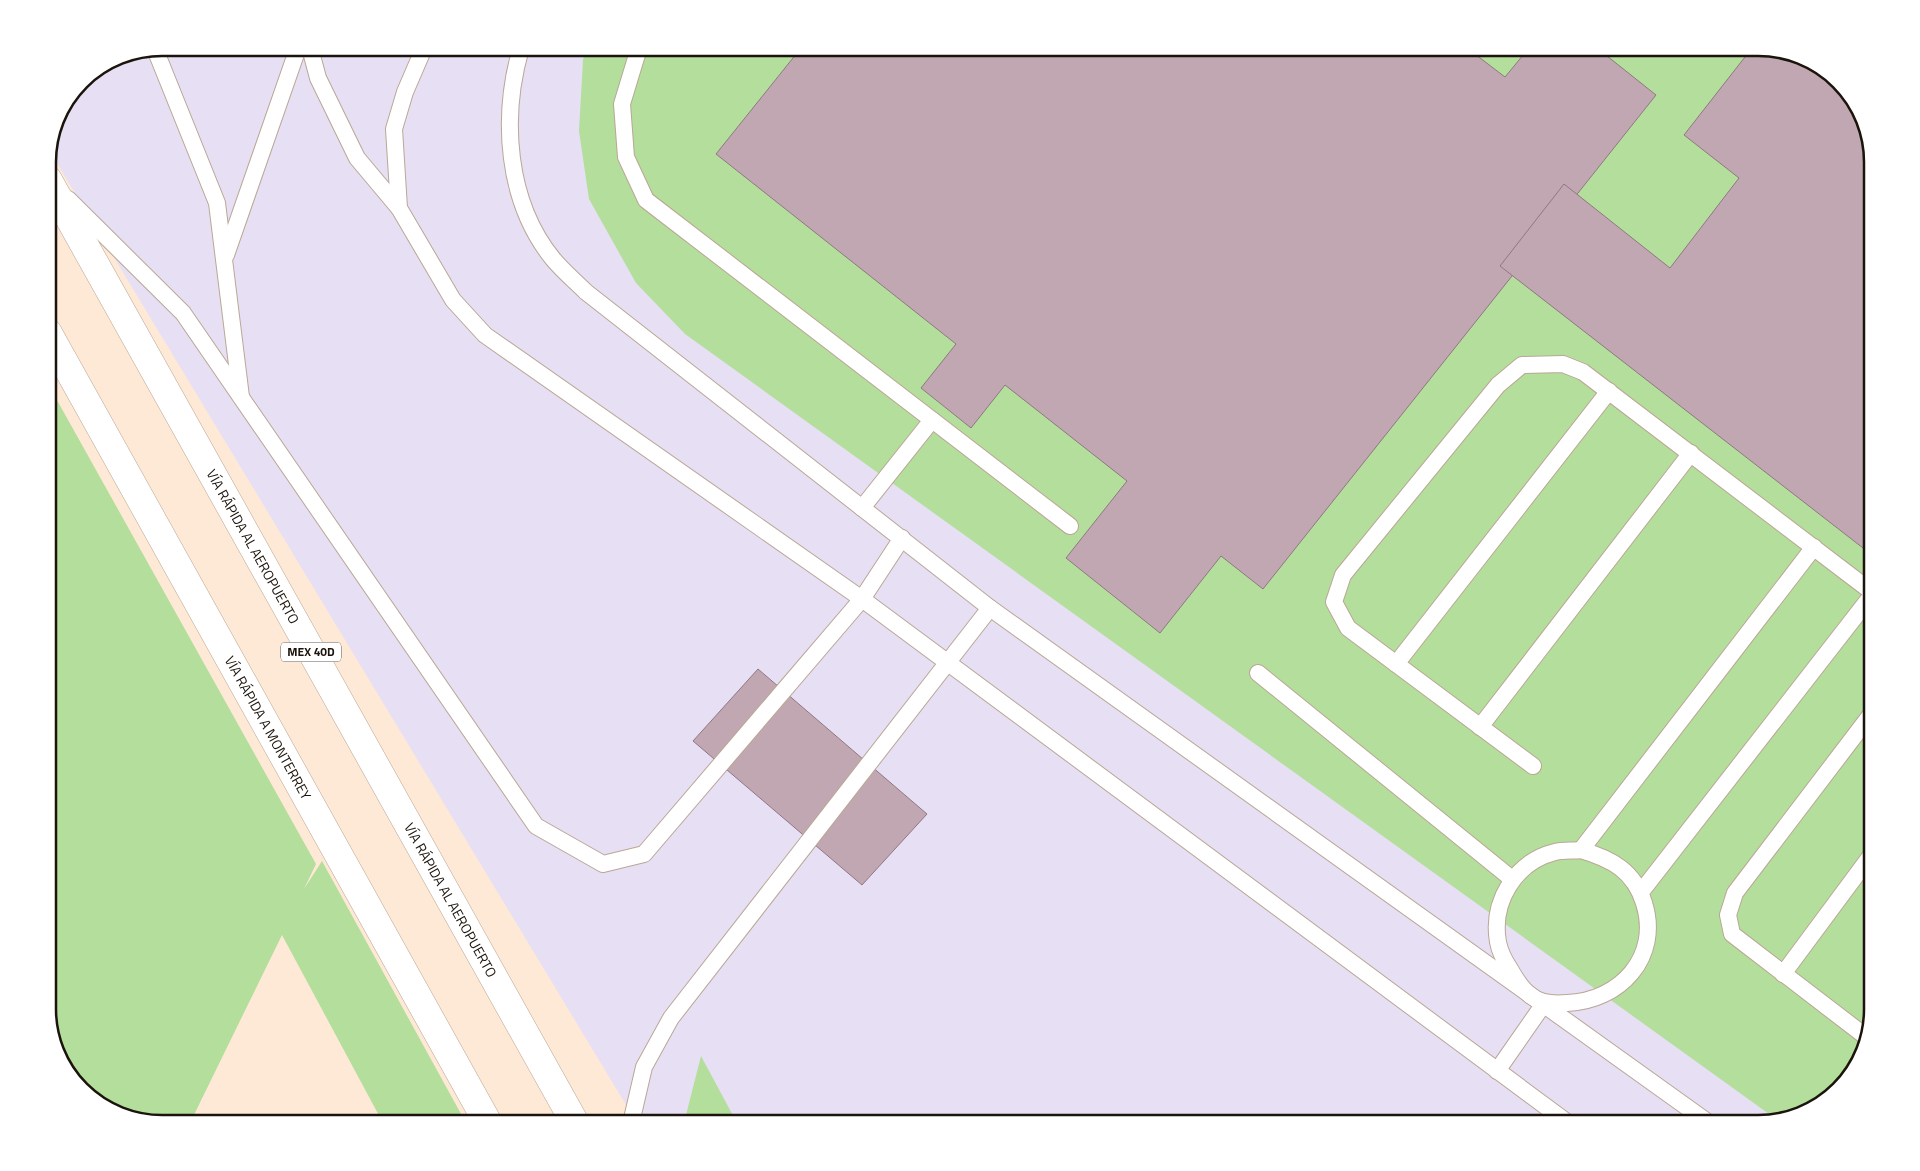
<svg xmlns="http://www.w3.org/2000/svg" width="1920" height="1171" viewBox="0 0 1920 1171" font-family="'Titillium Web',sans-serif">
<style>
.industrial{fill:#e7dff4}
.green{fill:#b4de9c}
.building{fill:#c1a7b2;stroke:#907782}
.lines{fill:none;stroke-linecap:round;stroke-linejoin:round}
.lane-casing{stroke:#baa795;stroke-width:18}
.highway-casing{stroke:#baa795;stroke-width:29}
.lane{stroke:#fff;stroke-width:16}
.highway{stroke:#fff;stroke-width:28}
.labels{text-anchor:middle;stroke-width:5;stroke-linejoin:round;paint-order:stroke}
.shield{fill:#fff;stroke:#5f5a56;stroke-width:1}
.shield-label{font-size:12px;font-weight:bold;fill:#1b140d}
.street-label{font-size:14px;fill:#1b140d;stroke:#fff}
.rim{fill:none;stroke:#1b140d;stroke-width:2.5}
</style>
<rect width="100%" height="100%" fill="#fee9d6"/>
<path class="industrial" d="M 162,48 L 1758,48 L 1815,63 L 1857,105 L 1872,155 L 1872,1009 L 1857,1066 L 1815,1108 L 1758,1123 L 637,1123 L 49,150 L 56,118 L 81,81 L 119,56 Z"/>
<g class="green">
<path d="M 586,48 L 1758,48 L 1815,63 L 1857,105 L 1872,155 L 1872,1009 L 1857,1066 L 1815,1108 L 1776,1119 L 685,334 L 636,283 L 589,199 L 579,131 L 583,60 Z"/>
<path d="M 48,384 L 316,864 L 304,889 L 322,861 L 466,1123 L 383,1123 L 282,935 L 190,1123 L 162,1123 L 105,1108 L 63,1066 L 48,1016 Z"/>
<path d="M 701,1056 L 737,1123 L 684,1123 Z"/>
</g>
<g class="building">
<path d="M 801,48 L 1467,48 L 1505,77 L 1529,48 L 1597,48 L 1656,95 L 1263,589 L 1221,556 L 1160,633 L 1066,558 L 1127,481 L 1005,385 L 971,428 L 921,388 L 956,344 L 716,154 Z"/>
<path d="M 1752,48 L 1815,63 L 1857,105 L 1872,155 L 1872,555 L 1500,266 L 1564,184 L 1670,268 L 1739,178 L 1684,135 Z"/>
<path d="M 758,669 L 927,814 L 862,885 L 693,741 Z"/>
</g>
<g class="lines">
<defs>
<g id="lane">
<path d="M 310,48 L 318,78 L 357,158 L 399,208"/>
<path d="M 424,48 L 405,92 L 394,129 L 399,208 L 453,300 L 485,335 L 862,599 L 1568,1123"/>
<path d="M 521,48 C 501,117 506,201 553,259 C 563,271 575,281 586,292 L 990,608 L 1709,1123"/>
<path d="M 639,48 L 622,104 L 626,157 L 646,200 L 1070,526"/>
<path d="M 155,49 L 217,203 L 241,397"/>
<path d="M 68,199 L 183,313 L 536,826 L 603,864 L 644,854 L 862,599 L 902,538"/>
<path d="M 226,255 L 298,48"/>
<path d="M 862,508 L 932,420"/>
<path d="M 1396,664 L 1609,391"/>
<path d="M 1258,673 L 1512,879"/>
<path d="M 1480,727 L 1691,453"/>
<path d="M 1533,766 L 1348,628 L 1334,602 L 1343,575 L 1498,385 L 1522,365 L 1563,364 L 1583,372 L 1872,592"/>
<path d="M 1581,850 C 1612,859 1634,871 1644,903 C 1661,957 1620,1001 1567,1003 C 1555,1004 1541,1004 1531,996 C 1523,990 1515,978 1510,969 C 1504,960 1500,953 1498,942 C 1491,902 1515,862 1555,852 C 1563,850 1573,851 1581,850 Z"/>
<path d="M 1581,850 L 1814,547"/>
<path d="M 1641,892 L 1872,595"/>
<path d="M 1783,974 L 1872,854"/>
<path d="M 1865,1036 L 1732,934 L 1728,915 L 1735,893 L 1872,713"/>
<path d="M 1497,1071 L 1543,1005"/>
<path d="M 631,1123 L 644,1067 L 671,1018 L 990,608"/>
</g>
<g id="highway">
<path id="s1" d="M 48,180 L 575,1123"/>
<path id="s2" d="M 48,333 L 488,1123"/>
</g>
</defs>
<use href="#lane" class="lane-casing"/>
<use href="#highway" class="highway-casing"/>
<use href="#lane" class="lane"/>
<use href="#highway" class="highway"/>
</g>
<g class="labels">
<rect class="shield" x="281" y="642.5" width="60" height="19" rx="4"/>
<g class="shield-label">
<text x="311" y="656">MEX 40D</text>
</g>
<g class="street-label">
<text dy="5" stroke="none"><textPath href="#s1" startOffset="420">VÍA RÁPIDA AL AEROPUERTO</textPath></text>
<text dy="5" stroke="none"><textPath href="#s2" startOffset="452">VÍA RÁPIDA A MONTERREY</textPath></text>
<text dy="5" stroke="none"><textPath href="#s1" startOffset="825">VÍA RÁPIDA AL AEROPUERTO</textPath></text>
</g>
</g>
<path d="M0 0H1920V1171H0ZM162 56H1758A106 106 0 0 1 1864 162V1009A106 106 0 0 1 1758 1115H162A106 106 0 0 1 56 1009V162A106 106 0 0 1 162 56Z" fill="#fff" fill-rule="evenodd"/>
<path class="rim" d="M162 56H1758A106 106 0 0 1 1864 162V1009A106 106 0 0 1 1758 1115H162A106 106 0 0 1 56 1009V162A106 106 0 0 1 162 56Z"/>
</svg>
